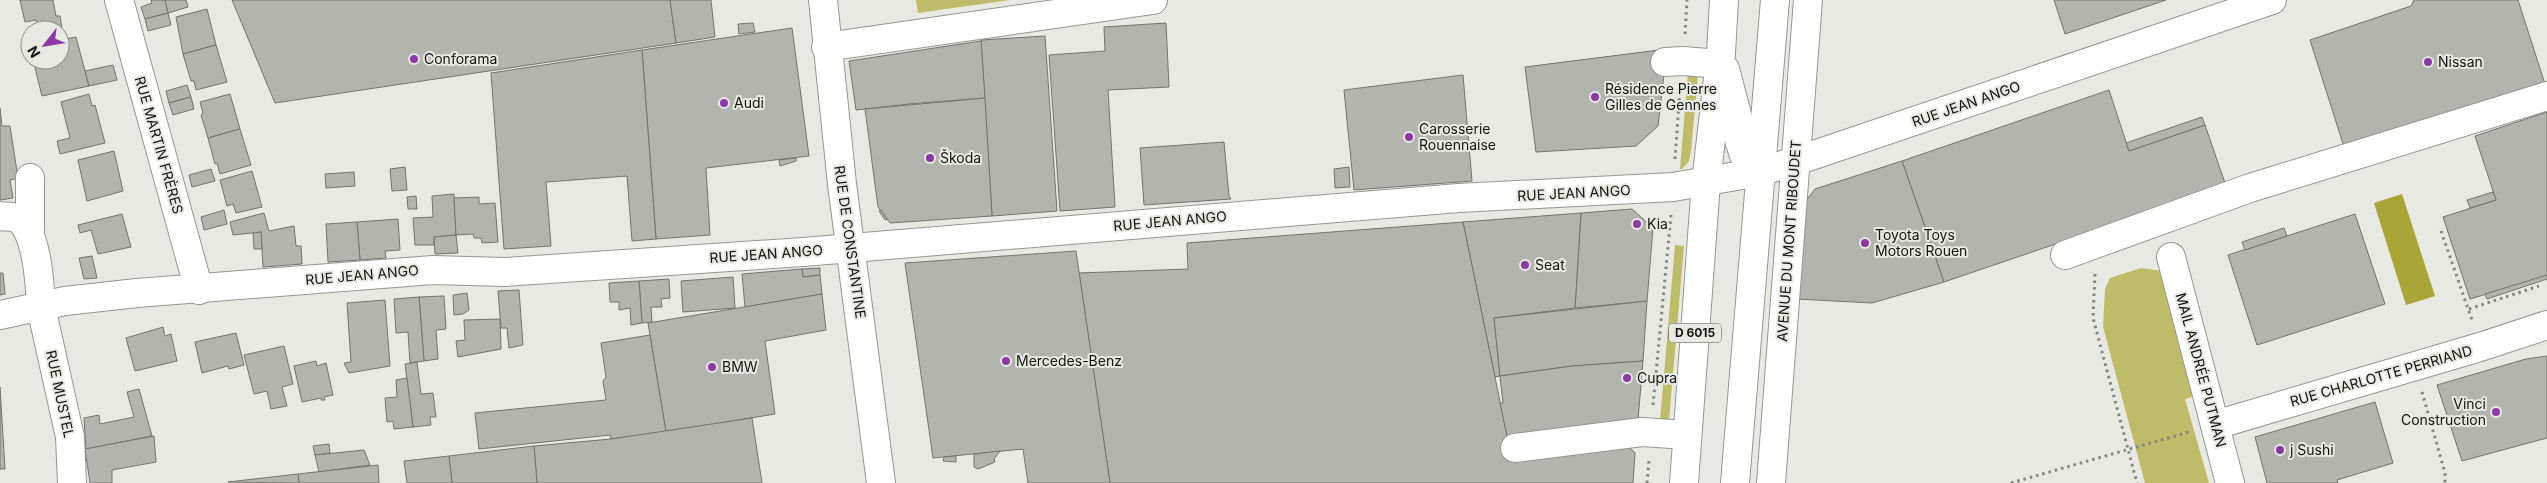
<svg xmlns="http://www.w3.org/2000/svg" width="2547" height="483" viewBox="0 0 2547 483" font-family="Inter,sans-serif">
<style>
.green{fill:#bfbc69}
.water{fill:#a9a537}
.building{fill:#b4b4af;stroke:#74746f}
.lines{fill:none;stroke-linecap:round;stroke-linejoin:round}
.minor-casing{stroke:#969691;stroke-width:30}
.major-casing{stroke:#969691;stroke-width:30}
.path{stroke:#848480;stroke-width:3;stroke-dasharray:2.5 4;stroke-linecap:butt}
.minor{stroke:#fff;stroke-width:28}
.major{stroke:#fff;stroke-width:28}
.poi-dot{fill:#8c38a6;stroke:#e9e9e4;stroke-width:2}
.labels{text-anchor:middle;stroke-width:4;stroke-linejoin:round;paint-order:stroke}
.shield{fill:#e9e9e4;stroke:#535350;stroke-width:1}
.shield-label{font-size:12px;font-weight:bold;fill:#131311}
.poi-label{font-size:14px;fill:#131311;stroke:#e9e9e4;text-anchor:start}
.street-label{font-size:14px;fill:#131311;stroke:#e9e9e4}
</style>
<rect width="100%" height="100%" fill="#e9e9e4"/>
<g class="green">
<path d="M 916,0 L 1010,0 L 918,13 Z"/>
<path d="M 1688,73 L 1698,75 L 1691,151 L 1689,161 L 1682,169 L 1680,169 Z"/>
<path d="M 1675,245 L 1684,246 L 1669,421 L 1660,421 Z"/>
<path d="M 2141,268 L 2163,271 L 2195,396 L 2185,399 L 2209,483 L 2145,483 L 2103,327 L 2105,289 L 2110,278 Z"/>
</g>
<path class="water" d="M 2402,194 L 2435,296 L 2406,305 L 2374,203 Z"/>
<g class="building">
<path d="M 20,0 L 53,0 L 56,16 L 60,16 L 62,29 L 39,30 L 36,20 L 25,22 Z"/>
<path d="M 151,0 L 165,0 L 168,13 L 145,19 L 141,7 L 152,3 Z"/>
<path d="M 165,0 L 186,0 L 188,7 L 168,13 Z"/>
<path d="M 232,0 L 670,0 L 676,43 L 275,103 Z"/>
<path d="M 670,0 L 711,0 L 715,37 L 676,43 Z"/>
<path d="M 2054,0 L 2166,0 L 2065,34 Z"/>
<path d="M 2414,0 L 2518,0 L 2545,84 L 2345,150 L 2310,40 L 2411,6 Z"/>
<path d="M 207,9 L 216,45 L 183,54 L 176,17 Z"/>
<path d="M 168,13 L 171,25 L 148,31 L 145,19 Z"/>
<path d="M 753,23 L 755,32 L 739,34 L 738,24 Z"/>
<path d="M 1166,23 L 1169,87 L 1108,90 L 1115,207 L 1060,211 L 1049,55 L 1105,51 L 1104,27 Z"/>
<path d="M 792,28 L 809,156 L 706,168 L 710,235 L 656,239 L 642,50 Z"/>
<path d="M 61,29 L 64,40 L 60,40 L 60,30 L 55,30 Z"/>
<path d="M 1045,36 L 1057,211 L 992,216 L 981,40 Z"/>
<path d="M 76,37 L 89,86 L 42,96 L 33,60 L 60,60 L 60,40 Z"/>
<path d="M 981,41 L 985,98 L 909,104 L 856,110 L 849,61 Z"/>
<path d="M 216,45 L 227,82 L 196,90 L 194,81 L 191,81 L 183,54 Z"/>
<path d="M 1667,49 L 1658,126 L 1636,146 L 1536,152 L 1525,67 Z"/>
<path d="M 642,50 L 656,239 L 632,241 L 627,176 L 546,182 L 551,246 L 504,249 L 491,73 Z"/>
<path d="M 113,65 L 117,80 L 89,86 L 85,71 Z"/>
<path d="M 1463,75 L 1472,181 L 1354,190 L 1344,90 Z"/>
<path d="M 187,85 L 191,97 L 169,103 L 166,91 Z"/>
<path d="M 2109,90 L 2129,151 L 2205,125 L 2226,186 L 1944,282 L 1902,161 Z"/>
<path d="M 89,94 L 92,106 L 95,105 L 105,143 L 60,154 L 57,141 L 70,138 L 61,102 Z"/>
<path d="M 230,94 L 240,129 L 208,138 L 201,115 L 203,113 L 200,102 Z"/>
<path d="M 191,97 L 194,109 L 173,115 L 169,103 Z"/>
<path d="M 985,98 L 992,216 L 890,223 L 878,207 L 865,109 Z"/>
<path d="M 0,108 L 2,126 L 10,126 L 18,178 L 10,180 L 13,198 L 0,200 Z"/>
<path d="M 2547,112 L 2547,276 L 2470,299 L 2443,217 L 2496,200 L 2475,136 Z"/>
<path d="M 2202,117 L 2205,125 L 2129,151 L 2126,143 Z"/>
<path d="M 240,129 L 251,165 L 220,174 L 217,163 L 215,164 L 208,138 Z"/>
<path d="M 1224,142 L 1229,196 L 1231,199 L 1144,205 L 1140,148 Z"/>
<path d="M 114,151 L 123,191 L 87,201 L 78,160 Z"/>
<path d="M 796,158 L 796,161 L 780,166 L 779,160 Z"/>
<path d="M 1902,161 L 1944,282 L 1872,303 L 1797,299 L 1804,203 L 1815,189 Z"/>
<path d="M 405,167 L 407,190 L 392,191 L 390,169 Z"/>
<path d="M 1349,167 L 1350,187 L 1335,188 L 1334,169 Z"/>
<path d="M 211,169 L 215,181 L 192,187 L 189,175 Z"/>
<path d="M 252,171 L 262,207 L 236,213 L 233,204 L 227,206 L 220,180 Z"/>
<path d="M 354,172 L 355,186 L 326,188 L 325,174 Z"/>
<path d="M 2493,192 L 2496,200 L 2470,208 L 2467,200 Z"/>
<path d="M 454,194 L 456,235 L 434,237 L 434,245 L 415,245 L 413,218 L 433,217 L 432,196 Z"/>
<path d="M 416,196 L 417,209 L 408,209 L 407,197 Z"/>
<path d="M 479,197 L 479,204 L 495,203 L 498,242 L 482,243 L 481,238 L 474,238 L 473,234 L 456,235 L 454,198 Z"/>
<path d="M 1632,209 L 1653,228 L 1647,301 L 1575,308 L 1581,213 Z"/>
<path d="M 224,210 L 227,224 L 204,230 L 201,217 Z"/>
<path d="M 881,210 L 887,219 L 885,220 L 879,211 Z"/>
<path d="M 264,213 L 269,231 L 294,226 L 296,246 L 301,246 L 302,264 L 263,267 L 261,232 L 233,235 L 230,222 Z"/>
<path d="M 1581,213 L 1575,308 L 1494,318 L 1500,376 L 1495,377 L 1463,222 Z"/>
<path d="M 122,214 L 131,247 L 98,254 L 91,230 L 80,233 L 78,225 Z"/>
<path d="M 2355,214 L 2385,304 L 2257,345 L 2228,255 Z"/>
<path d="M 398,219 L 400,250 L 385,251 L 386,258 L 360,260 L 357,222 Z"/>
<path d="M 357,222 L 360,260 L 328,262 L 326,224 Z"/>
<path d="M 1463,222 L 1512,460 L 1627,445 L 1635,453 L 1633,483 L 1110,483 L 1079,273 L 1188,269 L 1187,243 Z"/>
<path d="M 2284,228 L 2287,236 L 2245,250 L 2242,242 Z"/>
<path d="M 261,232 L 262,249 L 254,249 L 253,233 Z"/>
<path d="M 456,235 L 458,253 L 435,254 L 434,237 Z"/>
<path d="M 1076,251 L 1110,483 L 1028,483 L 1023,449 L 933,458 L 905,263 Z"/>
<path d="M 92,256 L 97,278 L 84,279 L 79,258 Z"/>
<path d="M 820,268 L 820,275 L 803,277 L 802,269 Z"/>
<path d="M 802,269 L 803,277 L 820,275 L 822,294 L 745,307 L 742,274 Z"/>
<path d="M 0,273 L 3,273 L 5,294 L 0,295 Z"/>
<path d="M 2547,275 L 2547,279 L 2487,299 L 2485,294 Z"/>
<path d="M 733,277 L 735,308 L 683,312 L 681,281 Z"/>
<path d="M 669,279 L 670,298 L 661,299 L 662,307 L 651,307 L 652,322 L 642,323 L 639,281 Z"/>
<path d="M 639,281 L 642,323 L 631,325 L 630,308 L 619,310 L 619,302 L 610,302 L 609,283 Z"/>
<path d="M 519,290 L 523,345 L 509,348 L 507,328 L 501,328 L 498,291 Z"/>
<path d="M 467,293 L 469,310 L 463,314 L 454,315 L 453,295 Z"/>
<path d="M 822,294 L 826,330 L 765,341 L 775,414 L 666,432 L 648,323 Z"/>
<path d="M 444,296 L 446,329 L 436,330 L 438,359 L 424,361 L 419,297 Z"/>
<path d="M 419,297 L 424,361 L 410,363 L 408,332 L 396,333 L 394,299 Z"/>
<path d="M 385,300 L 390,366 L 349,373 L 344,363 L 351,362 L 347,303 Z"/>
<path d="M 1647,301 L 1643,361 L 1572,366 L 1500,376 L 1494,318 Z"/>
<path d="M 500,319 L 501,349 L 458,357 L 456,341 L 465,340 L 464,320 Z"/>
<path d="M 163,327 L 165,336 L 171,334 L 177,361 L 135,371 L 126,338 Z"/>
<path d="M 236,333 L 244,365 L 229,369 L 228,366 L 202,373 L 195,342 Z"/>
<path d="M 650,335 L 666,432 L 611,439 L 610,435 L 479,449 L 475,413 L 606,400 L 603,381 L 606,377 L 601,343 Z"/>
<path d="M 284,346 L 293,384 L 282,387 L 287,406 L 271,409 L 267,391 L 254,394 L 244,355 Z"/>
<path d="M 2547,356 L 2547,438 L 2462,461 L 2437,385 L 2526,359 Z"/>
<path d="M 316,361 L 317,366 L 326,363 L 333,395 L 324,397 L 325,400 L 321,400 L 321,398 L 302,402 L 294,366 Z"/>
<path d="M 1643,361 L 1638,420 L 1507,436 L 1500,403 L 1503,403 L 1500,376 L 1572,366 Z"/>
<path d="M 417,362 L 421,394 L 433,393 L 436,417 L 430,417 L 431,425 L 413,427 L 405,364 Z"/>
<path d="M 407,378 L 413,427 L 394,429 L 393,421 L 387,422 L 385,398 L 397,397 L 396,380 Z"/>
<path d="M 0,387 L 5,469 L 0,469 Z"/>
<path d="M 139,389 L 152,436 L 86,449 L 84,418 L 99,415 L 100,424 L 134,417 L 127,392 Z"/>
<path d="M 2375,402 L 2393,463 L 2337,480 L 2338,483 L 2267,483 L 2255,437 Z"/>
<path d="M 752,418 L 762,483 L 537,483 L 534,446 L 611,439 Z"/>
<path d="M 154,436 L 156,462 L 112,470 L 112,483 L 90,483 L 85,449 Z"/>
<path d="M 329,444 L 330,453 L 315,455 L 313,446 Z"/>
<path d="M 534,446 L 537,483 L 452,483 L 449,456 Z"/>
<path d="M 364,450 L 370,465 L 319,472 L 315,455 Z"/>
<path d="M 1000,451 L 994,459 L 995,462 L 978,469 L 974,467 L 974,454 Z"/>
<path d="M 449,456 L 452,483 L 407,483 L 404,461 Z"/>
<path d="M 956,456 L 956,462 L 943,461 L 944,457 Z"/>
<path d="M 378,465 L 379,483 L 299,483 L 298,474 Z"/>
<path d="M 298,474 L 299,483 L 228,482 Z"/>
</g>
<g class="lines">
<defs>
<g id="minor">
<path d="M 119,0 L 199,290"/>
<path d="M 823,0 L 842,184 L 881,483"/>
<path d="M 826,47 L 1153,0"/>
<path d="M 1665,62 L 1683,61 L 1720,64"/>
<path d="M 30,178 L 30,230"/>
<path d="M 0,216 C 4,217 12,216 16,218 C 37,227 40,285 41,307 L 70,437 L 72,483"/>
<path d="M 2065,255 L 2250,188 L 2547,96"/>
<path d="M 2171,257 L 2230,483"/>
<path d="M 0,315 L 65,301 L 137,293 L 433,270 L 505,272 L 803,252 L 1459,198 L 1673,187 L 1759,172 L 1796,161 L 2272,0"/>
<path d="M 2215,425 L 2480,347 L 2547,325"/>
<path d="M 1515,448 L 1642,432 L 1687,435"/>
<path d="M 1735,483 L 1775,0"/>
<path d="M 1771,483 L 1808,0"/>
</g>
<g id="major">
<path d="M 1725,69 L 1739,122 L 1739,140 L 1744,155 L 1759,172"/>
<path d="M 1684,483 L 1706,182 L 1721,53 L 1724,0"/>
</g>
</defs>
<use href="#minor" class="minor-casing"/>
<use href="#major" class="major-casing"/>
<g class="path">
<path d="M 1685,34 L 1687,0"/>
<path d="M 1675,159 L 1680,90"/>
<path d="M 2441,231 L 2472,320"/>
<path d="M 2095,274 L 2093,318 L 2137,483"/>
<path d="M 2469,309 L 2539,286"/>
<path d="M 2422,392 L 2445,473 L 2445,483"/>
<path d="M 1653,405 L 1671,215"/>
<path d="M 1647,483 L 1649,461"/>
<path d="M 2011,483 L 2189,432"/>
</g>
<use href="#minor" class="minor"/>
<use href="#major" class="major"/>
</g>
<g class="poi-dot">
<circle cx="414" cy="59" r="5"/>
<circle cx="2428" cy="62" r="5"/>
<circle cx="1595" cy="97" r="5"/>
<circle cx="724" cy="103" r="5"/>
<circle cx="1409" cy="137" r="5"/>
<circle cx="930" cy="158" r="5"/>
<circle cx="1637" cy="224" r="5"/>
<circle cx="1865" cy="243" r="5"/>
<circle cx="1525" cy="265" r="5"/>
<circle cx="1006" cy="361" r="5"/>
<circle cx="712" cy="367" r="5"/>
<circle cx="1627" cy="378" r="5"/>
<circle cx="2496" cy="412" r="5"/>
<circle cx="2280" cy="450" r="5"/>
</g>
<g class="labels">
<rect class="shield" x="1669" y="323.5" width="52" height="19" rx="4"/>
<g class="shield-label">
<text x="1695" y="337">D 6015</text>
</g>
<g class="poi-label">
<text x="424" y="64">Conforama</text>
<text x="2438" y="67">Nissan</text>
<text x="1605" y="94">Résidence Pierre<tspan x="1605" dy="16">Gilles de Gennes</tspan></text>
<text x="734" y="108">Audi</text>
<text x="1419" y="134">Carosserie<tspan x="1419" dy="16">Rouennaise</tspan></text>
<text x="940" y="163">Škoda</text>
<text x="1647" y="229">Kia</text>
<text x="1875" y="240">Toyota Toys<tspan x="1875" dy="16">Motors Rouen</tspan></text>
<text x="1535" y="270">Seat</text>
<text x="1016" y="366">Mercedes-Benz</text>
<text x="722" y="372">BMW</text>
<text x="1637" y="383">Cupra</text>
<text x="2486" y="409" text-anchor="end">Vinci<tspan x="2486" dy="16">Construction</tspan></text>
<text x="2290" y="455">j Sushi</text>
</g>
<g class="street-label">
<text transform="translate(1966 104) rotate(-19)" y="5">RUE JEAN ANGO</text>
<text transform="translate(159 145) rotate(74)" y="5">RUE MARTIN FRÈRES</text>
<text transform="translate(1574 193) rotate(-3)" y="5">RUE JEAN ANGO</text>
<text transform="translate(1170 221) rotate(-5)" y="5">RUE JEAN ANGO</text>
<text transform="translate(1789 241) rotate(-86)" y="5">AVENUE DU MONT RIBOUDET</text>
<text transform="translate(850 242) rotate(82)" y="5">RUE DE CONSTANTINE</text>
<text transform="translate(766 254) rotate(-4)" y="5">RUE JEAN ANGO</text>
<text transform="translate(362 275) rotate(-5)" y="5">RUE JEAN ANGO</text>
<text transform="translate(2201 370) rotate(75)" y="5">MAIL ANDRÉE PUTMAN</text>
<text transform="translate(2381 376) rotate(-16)" y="5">RUE CHARLOTTE PERRIAND</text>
<text transform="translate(60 394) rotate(78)" y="5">RUE MUSTEL</text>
</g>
</g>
<g transform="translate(45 45) rotate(239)"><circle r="24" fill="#e9e9e4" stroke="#939390"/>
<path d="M0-4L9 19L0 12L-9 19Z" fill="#8c38a6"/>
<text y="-8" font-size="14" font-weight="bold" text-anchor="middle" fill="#131311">N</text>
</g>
</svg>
